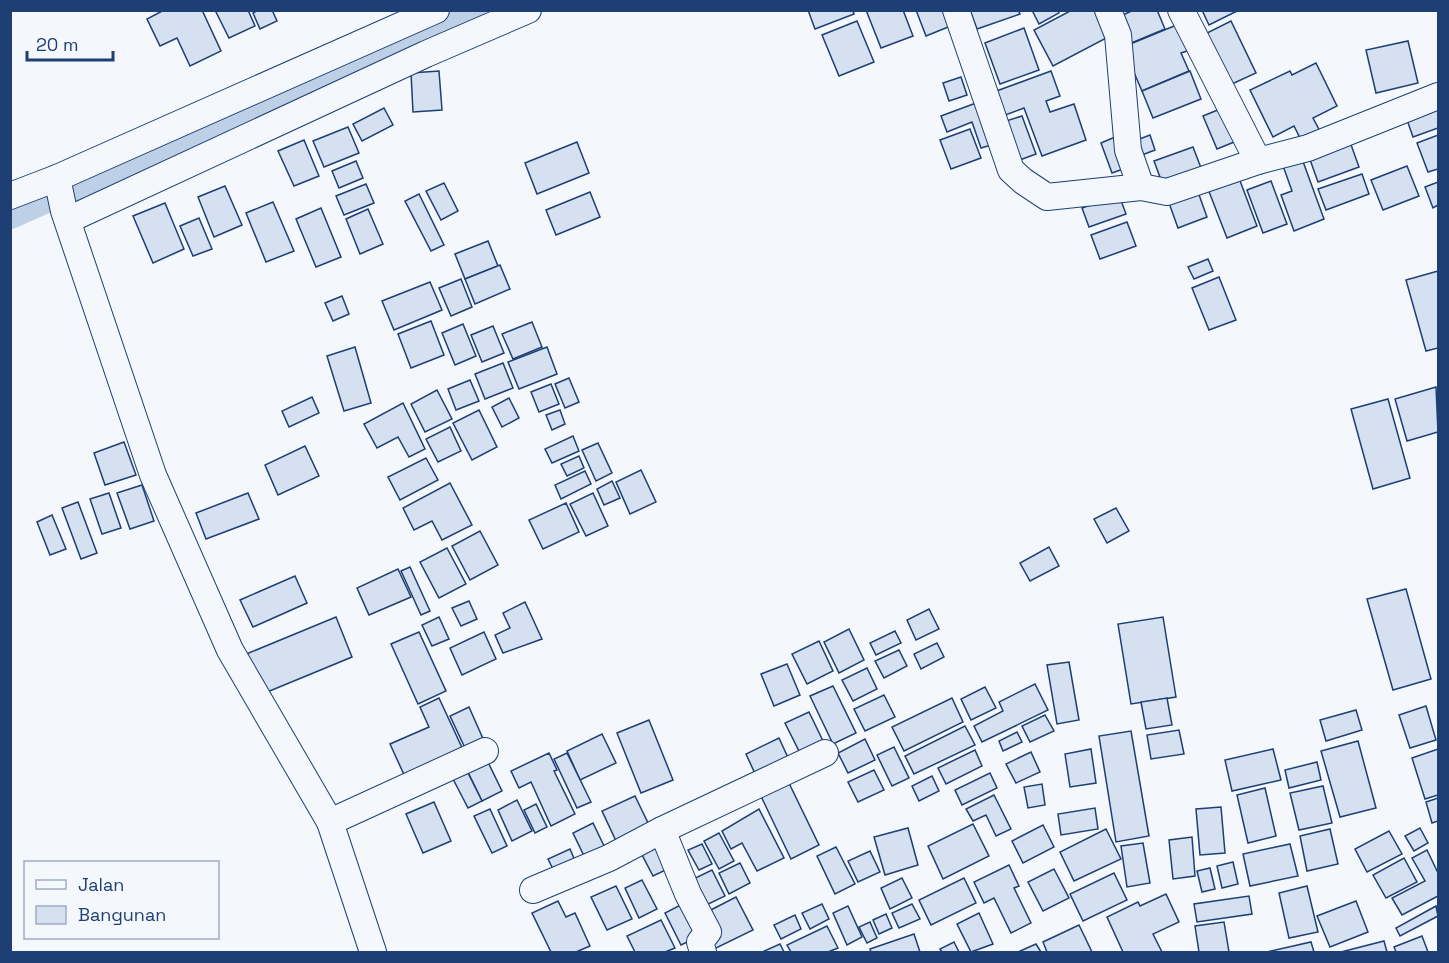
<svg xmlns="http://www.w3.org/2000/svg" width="1449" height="963" viewBox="0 0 1449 963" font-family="'Space Grotesk',sans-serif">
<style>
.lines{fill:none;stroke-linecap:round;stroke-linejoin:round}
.canal{stroke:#bed0e5;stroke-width:30}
.building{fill:#d5e0f0;stroke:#1d3f73;stroke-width:1.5}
.minor-casing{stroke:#1d3f73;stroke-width:28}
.minor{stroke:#f4f7fb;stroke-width:26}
</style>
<rect width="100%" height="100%" fill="#f4f7fb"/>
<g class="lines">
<path class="canal" d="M 10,214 L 471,10"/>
</g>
<g class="building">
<path d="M 164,10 L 202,10 L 221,51 L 190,66 L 177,38 L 160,46 L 147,19 Z"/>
<path d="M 215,10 L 248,10 L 255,26 L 229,38 Z"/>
<path d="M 259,10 L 272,10 L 277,21 L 260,29 L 253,13 Z"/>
<path d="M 808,10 L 853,10 L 854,14 L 815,29 Z"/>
<path d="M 866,10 L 903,10 L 913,36 L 881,48 Z"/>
<path d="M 916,10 L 953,10 L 958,23 L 926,36 Z"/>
<path d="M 970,10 L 1018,10 L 1020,14 L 977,29 Z"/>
<path d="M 1032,10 L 1058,10 L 1059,13 L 1039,24 Z"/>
<path d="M 1072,10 L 1102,10 L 1114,34 L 1053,66 L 1034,30 Z"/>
<path d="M 1134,10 L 1157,10 L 1165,29 L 1129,44 L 1118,17 Z"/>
<path d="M 1202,10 L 1239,10 L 1209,25 Z"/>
<path d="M 857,21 L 874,62 L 839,76 L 822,35 Z"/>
<path d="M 1231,21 L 1256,73 L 1232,84 L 1207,33 Z"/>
<path d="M 1179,24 L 1190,50 L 1181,53 L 1189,71 L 1142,91 L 1123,47 Z"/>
<path d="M 1024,28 L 1039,70 L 1000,84 L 985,43 Z"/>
<path d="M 1408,41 L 1418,83 L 1376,93 L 1366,50 Z"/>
<path d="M 1316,63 L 1337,106 L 1313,118 L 1322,135 L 1303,144 L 1294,126 L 1273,137 L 1250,90 L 1290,71 L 1292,75 Z"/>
<path d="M 439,71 L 442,110 L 413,112 L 411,73 Z"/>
<path d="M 1051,71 L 1060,96 L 1046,101 L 1050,112 L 1074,104 L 1086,140 L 1042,156 L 1024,108 L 1000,117 L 991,93 Z"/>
<path d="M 1190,71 L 1201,99 L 1153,118 L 1142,91 Z"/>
<path d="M 961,77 L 967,95 L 949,101 L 943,83 Z"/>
<path d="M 976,103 L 991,145 L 981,148 L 972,122 L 947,132 L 941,116 Z"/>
<path d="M 1438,104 L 1438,128 L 1413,137 L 1406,117 Z"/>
<path d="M 1225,107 L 1239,140 L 1217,149 L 1203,116 Z"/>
<path d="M 384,108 L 393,125 L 362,141 L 353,124 Z"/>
<path d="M 1022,116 L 1036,154 L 1017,161 L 1003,122 Z"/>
<path d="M 348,127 L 359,153 L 324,167 L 313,141 Z"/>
<path d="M 970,129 L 981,158 L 951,169 L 940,140 Z"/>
<path d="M 1150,135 L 1155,150 L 1142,155 L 1137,140 Z"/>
<path d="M 1438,135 L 1438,169 L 1428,172 L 1417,143 Z"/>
<path d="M 1115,137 L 1126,168 L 1112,173 L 1101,143 Z"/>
<path d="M 1349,139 L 1359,167 L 1318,182 L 1308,154 Z"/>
<path d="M 304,140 L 319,176 L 294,186 L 278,151 Z"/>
<path d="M 577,142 L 589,173 L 537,194 L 525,163 Z"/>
<path d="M 1193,147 L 1203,173 L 1164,188 L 1154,161 Z"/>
<path d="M 1301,156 L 1324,219 L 1294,231 L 1281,195 L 1292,191 L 1282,163 Z"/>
<path d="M 356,161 L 363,178 L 339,188 L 332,171 Z"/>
<path d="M 1407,166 L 1419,196 L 1383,210 L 1371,180 Z"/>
<path d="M 1362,174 L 1369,194 L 1326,210 L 1318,189 Z"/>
<path d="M 1239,178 L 1257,226 L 1227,238 L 1208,189 Z"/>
<path d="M 1271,181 L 1287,224 L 1263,233 L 1247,190 Z"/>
<path d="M 1438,182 L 1438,205 L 1433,208 L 1425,187 Z"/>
<path d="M 444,183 L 458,211 L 441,220 L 426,191 Z"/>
<path d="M 366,184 L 374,203 L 344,215 L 336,196 Z"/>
<path d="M 225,186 L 242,225 L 214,237 L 198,197 Z"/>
<path d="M 590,192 L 600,217 L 556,235 L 546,210 Z"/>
<path d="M 1198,192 L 1207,217 L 1178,228 L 1169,203 Z"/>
<path d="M 419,194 L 444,245 L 431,251 L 405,201 Z"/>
<path d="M 1119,195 L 1126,214 L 1089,227 L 1082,208 Z"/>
<path d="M 273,202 L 294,251 L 266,262 L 246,213 Z"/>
<path d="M 165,203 L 184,249 L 153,263 L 133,216 Z"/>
<path d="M 321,208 L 341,257 L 316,267 L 296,219 Z"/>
<path d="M 368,209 L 383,244 L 360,254 L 346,219 Z"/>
<path d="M 199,218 L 212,249 L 193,256 L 180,226 Z"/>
<path d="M 1127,222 L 1136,246 L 1100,259 L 1091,235 Z"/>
<path d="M 488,241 L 498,266 L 465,279 L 455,254 Z"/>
<path d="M 1208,259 L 1213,271 L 1194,279 L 1188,267 Z"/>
<path d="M 500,265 L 510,289 L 475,304 L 465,279 Z"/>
<path d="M 1438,271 L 1438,348 L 1426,351 L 1406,280 Z"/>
<path d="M 1219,277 L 1236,320 L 1209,330 L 1192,288 Z"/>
<path d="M 461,279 L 472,307 L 451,316 L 439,288 Z"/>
<path d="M 430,282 L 442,310 L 394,330 L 382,301 Z"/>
<path d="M 342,296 L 349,314 L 333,321 L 325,303 Z"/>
<path d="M 431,321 L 444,355 L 411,368 L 398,334 Z"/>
<path d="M 532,322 L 542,347 L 513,359 L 502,334 Z"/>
<path d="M 463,324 L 476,356 L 455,365 L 442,333 Z"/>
<path d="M 493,326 L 504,353 L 482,362 L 471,335 Z"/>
<path d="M 355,347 L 371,403 L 344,411 L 327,356 Z"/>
<path d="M 547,347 L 557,374 L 519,389 L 508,362 Z"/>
<path d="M 503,363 L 513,388 L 485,399 L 475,374 Z"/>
<path d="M 569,378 L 579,402 L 565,408 L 555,384 Z"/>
<path d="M 470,380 L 479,401 L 456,410 L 448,389 Z"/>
<path d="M 551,384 L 559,404 L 539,412 L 531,392 Z"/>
<path d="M 1436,387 L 1438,432 L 1407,441 L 1395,399 Z"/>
<path d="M 437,390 L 452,419 L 425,432 L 411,404 Z"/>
<path d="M 312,397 L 319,413 L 289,427 L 282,411 Z"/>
<path d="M 509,398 L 519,418 L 502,427 L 492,407 Z"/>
<path d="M 1388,399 L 1410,478 L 1373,489 L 1351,409 Z"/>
<path d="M 403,403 L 425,449 L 409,457 L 398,437 L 377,448 L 364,424 Z"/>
<path d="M 479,410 L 497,447 L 472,460 L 453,423 Z"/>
<path d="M 560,410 L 565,424 L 552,430 L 546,415 Z"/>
<path d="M 450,427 L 461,451 L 438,462 L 426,439 Z"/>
<path d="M 573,436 L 579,451 L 552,463 L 545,449 Z"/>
<path d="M 124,442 L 136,475 L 105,485 L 94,453 Z"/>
<path d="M 598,443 L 612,473 L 596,481 L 582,450 Z"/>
<path d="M 305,446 L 319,476 L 278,495 L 265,465 Z"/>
<path d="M 579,456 L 584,468 L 567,476 L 561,464 Z"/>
<path d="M 426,458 L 438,480 L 400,500 L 388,477 Z"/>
<path d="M 641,470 L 656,502 L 630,514 L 616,482 Z"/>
<path d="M 585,471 L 591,484 L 561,499 L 555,485 Z"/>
<path d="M 612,481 L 620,498 L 604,505 L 597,489 Z"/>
<path d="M 450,483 L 472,525 L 442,540 L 432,521 L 414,530 L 403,508 Z"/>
<path d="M 142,485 L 154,521 L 130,529 L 117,493 Z"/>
<path d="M 109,493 L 121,528 L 102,534 L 90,499 Z"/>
<path d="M 248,493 L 259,519 L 206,539 L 196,513 Z"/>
<path d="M 593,493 L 608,526 L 586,536 L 570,504 Z"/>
<path d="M 78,502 L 97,553 L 81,559 L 62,508 Z"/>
<path d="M 566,503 L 579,532 L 543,549 L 529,520 Z"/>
<path d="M 1116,508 L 1129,531 L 1107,543 L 1094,519 Z"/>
<path d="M 52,515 L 66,549 L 50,555 L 37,522 Z"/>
<path d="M 480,531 L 498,565 L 470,580 L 452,546 Z"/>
<path d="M 1049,547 L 1059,566 L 1030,581 L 1020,563 Z"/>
<path d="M 447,548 L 466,584 L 439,598 L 420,562 Z"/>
<path d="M 410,567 L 430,611 L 421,615 L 401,571 Z"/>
<path d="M 398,569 L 411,597 L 369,615 L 357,588 Z"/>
<path d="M 295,576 L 307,603 L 253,627 L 240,600 Z"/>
<path d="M 1406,589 L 1431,679 L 1393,690 L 1367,599 Z"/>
<path d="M 469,601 L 477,619 L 461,626 L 452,608 Z"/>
<path d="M 525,602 L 542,639 L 503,653 L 495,635 L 510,628 L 503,613 Z"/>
<path d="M 929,609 L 939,629 L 916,640 L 907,620 Z"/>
<path d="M 336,617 L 352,657 L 260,695 L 244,655 Z"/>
<path d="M 439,617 L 449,639 L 432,646 L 422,625 Z"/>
<path d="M 1163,617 L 1176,697 L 1131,704 L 1118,624 Z"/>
<path d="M 849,629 L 864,660 L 839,673 L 824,642 Z"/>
<path d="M 895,631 L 901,643 L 876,655 L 870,643 Z"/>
<path d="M 419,632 L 446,691 L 418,704 L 391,644 Z"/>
<path d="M 484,632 L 496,659 L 462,675 L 450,648 Z"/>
<path d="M 819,641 L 833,671 L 807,684 L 792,654 Z"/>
<path d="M 937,643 L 944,657 L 921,669 L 914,654 Z"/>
<path d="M 899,650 L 907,666 L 884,678 L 875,661 Z"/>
<path d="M 1069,662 L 1079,720 L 1057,724 L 1047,665 Z"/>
<path d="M 787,664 L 800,695 L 774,706 L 761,674 Z"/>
<path d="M 867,668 L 877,689 L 853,701 L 842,680 Z"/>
<path d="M 1035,684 L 1048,710 L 982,742 L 974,726 L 1003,711 L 999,702 Z"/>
<path d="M 833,686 L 856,733 L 833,744 L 810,696 Z"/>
<path d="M 985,687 L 996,708 L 971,720 L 961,699 Z"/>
<path d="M 884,695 L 895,717 L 865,731 L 854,709 Z"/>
<path d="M 439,698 L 464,752 L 406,779 L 390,744 L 429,727 L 420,707 Z"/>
<path d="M 952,698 L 963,722 L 904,751 L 892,727 Z"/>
<path d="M 1167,698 L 1172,725 L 1146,729 L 1141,702 Z"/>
<path d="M 1426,706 L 1436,740 L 1410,748 L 1399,715 Z"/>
<path d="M 469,707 L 484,741 L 466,750 L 450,716 Z"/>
<path d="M 1356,710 L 1362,730 L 1326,741 L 1320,720 Z"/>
<path d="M 809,712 L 824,743 L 801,755 L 785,723 Z"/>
<path d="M 1045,715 L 1054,731 L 1030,742 L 1022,726 Z"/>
<path d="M 649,720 L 673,780 L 641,793 L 617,733 Z"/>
<path d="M 965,726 L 975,745 L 914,774 L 905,756 Z"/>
<path d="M 1179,730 L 1184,754 L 1151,759 L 1147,735 Z"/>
<path d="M 1131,731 L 1149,836 L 1116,842 L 1099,736 Z"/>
<path d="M 1017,732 L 1022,742 L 1003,751 L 999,741 Z"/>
<path d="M 602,734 L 616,763 L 580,780 L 567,751 Z"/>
<path d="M 779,738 L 790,762 L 757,778 L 746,754 Z"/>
<path d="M 865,739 L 875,760 L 848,773 L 838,753 Z"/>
<path d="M 1358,741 L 1376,808 L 1340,817 L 1321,751 Z"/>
<path d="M 894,747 L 909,778 L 892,786 L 877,755 Z"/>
<path d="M 1091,749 L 1096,783 L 1070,787 L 1065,754 Z"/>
<path d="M 1273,749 L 1281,780 L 1232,791 L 1225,760 Z"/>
<path d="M 1438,749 L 1438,795 L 1425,799 L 1412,758 Z"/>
<path d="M 975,750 L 982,766 L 946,784 L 938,768 Z"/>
<path d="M 1031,752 L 1040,772 L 1016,783 L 1006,764 Z"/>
<path d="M 549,753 L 557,770 L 554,771 L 575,814 L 551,826 L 531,782 L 519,788 L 511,771 Z"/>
<path d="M 567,753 L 591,802 L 577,808 L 554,759 Z"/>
<path d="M 486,758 L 502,791 L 482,801 L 466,768 Z"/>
<path d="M 1317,762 L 1321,780 L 1289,788 L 1285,770 Z"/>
<path d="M 874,770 L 884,790 L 858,802 L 848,782 Z"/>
<path d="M 468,773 L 482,801 L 468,808 L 453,779 Z"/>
<path d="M 990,773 L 997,788 L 962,805 L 955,790 Z"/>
<path d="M 932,776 L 939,791 L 919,801 L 912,786 Z"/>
<path d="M 786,777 L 819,845 L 791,859 L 758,790 Z"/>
<path d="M 1042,784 L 1045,805 L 1028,808 L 1024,787 Z"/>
<path d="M 1323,786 L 1332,823 L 1299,830 L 1290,793 Z"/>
<path d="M 1265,788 L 1276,836 L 1248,843 L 1237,795 Z"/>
<path d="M 994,795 L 1011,829 L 996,836 L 986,815 L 973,821 L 966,809 Z"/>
<path d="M 635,796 L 650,827 L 617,843 L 602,811 Z"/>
<path d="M 1438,798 L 1438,821 L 1432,823 L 1426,802 Z"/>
<path d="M 517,800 L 532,831 L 512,841 L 498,810 Z"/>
<path d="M 434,802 L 451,841 L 423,853 L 406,814 Z"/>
<path d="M 536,804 L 547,827 L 535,833 L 524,810 Z"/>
<path d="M 1221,807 L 1225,853 L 1200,855 L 1196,809 Z"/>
<path d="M 1095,808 L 1098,829 L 1061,835 L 1058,814 Z"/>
<path d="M 490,809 L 507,846 L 492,853 L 474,816 Z"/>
<path d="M 759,809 L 784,858 L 757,871 L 742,843 L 731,849 L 722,831 Z"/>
<path d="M 593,823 L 605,848 L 585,858 L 573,833 Z"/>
<path d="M 973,824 L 989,856 L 943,879 L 928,846 Z"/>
<path d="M 1043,825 L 1054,847 L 1023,863 L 1012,841 Z"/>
<path d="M 908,828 L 918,865 L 885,875 L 874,837 Z"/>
<path d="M 1420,828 L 1428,843 L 1414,851 L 1405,836 Z"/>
<path d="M 1106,829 L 1121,859 L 1074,881 L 1060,852 Z"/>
<path d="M 1330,829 L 1338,864 L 1307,871 L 1300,836 Z"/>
<path d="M 1389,831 L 1402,854 L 1367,872 L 1355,849 Z"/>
<path d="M 719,833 L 734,861 L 719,869 L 704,841 Z"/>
<path d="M 657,837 L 672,867 L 653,876 L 638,847 Z"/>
<path d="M 1192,837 L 1195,876 L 1173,879 L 1169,840 Z"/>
<path d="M 1143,843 L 1150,883 L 1127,887 L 1121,846 Z"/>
<path d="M 702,844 L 712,864 L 699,870 L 688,850 Z"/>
<path d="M 1290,844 L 1298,876 L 1250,886 L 1243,854 Z"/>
<path d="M 836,847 L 855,884 L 835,894 L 817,856 Z"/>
<path d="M 570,849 L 576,863 L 555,873 L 548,859 Z"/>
<path d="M 1427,850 L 1438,873 L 1438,896 L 1402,915 L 1392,898 L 1425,881 L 1412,858 Z"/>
<path d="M 870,851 L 880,872 L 858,882 L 848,861 Z"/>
<path d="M 1404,858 L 1417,882 L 1386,898 L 1373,875 Z"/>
<path d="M 1233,862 L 1238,884 L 1222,888 L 1217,866 Z"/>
<path d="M 740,863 L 750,883 L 729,894 L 719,873 Z"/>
<path d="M 1009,865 L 1019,886 L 1014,888 L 1031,923 L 1011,933 L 994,898 L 984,903 L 974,882 Z"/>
<path d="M 1210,868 L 1215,889 L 1202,892 L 1197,871 Z"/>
<path d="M 1054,869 L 1069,898 L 1043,911 L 1028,882 Z"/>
<path d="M 712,870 L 725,896 L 698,909 L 685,883 Z"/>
<path d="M 1114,873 L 1127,900 L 1083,921 L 1070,894 Z"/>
<path d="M 902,878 L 912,898 L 890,909 L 881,888 Z"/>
<path d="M 964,878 L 976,903 L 931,925 L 919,900 Z"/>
<path d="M 642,880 L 657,909 L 639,918 L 625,888 Z"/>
<path d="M 616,886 L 632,919 L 607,930 L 591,897 Z"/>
<path d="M 1307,886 L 1318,932 L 1289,938 L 1279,893 Z"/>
<path d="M 1166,894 L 1179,922 L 1153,934 L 1162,952 L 1123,952 L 1107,917 L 1138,902 L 1140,906 Z"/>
<path d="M 1249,896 L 1252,914 L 1197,922 L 1194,904 Z"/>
<path d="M 736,897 L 753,930 L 710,951 L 701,915 Z"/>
<path d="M 690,900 L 706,933 L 681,945 L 665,913 Z"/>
<path d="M 558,901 L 566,917 L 575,913 L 590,946 L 576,952 L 551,952 L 532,913 Z"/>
<path d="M 1356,901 L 1368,932 L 1330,947 L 1317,916 Z"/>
<path d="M 822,904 L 829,919 L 810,929 L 802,913 Z"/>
<path d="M 912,904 L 920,919 L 899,928 L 892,913 Z"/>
<path d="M 848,906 L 862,937 L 847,945 L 833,913 Z"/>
<path d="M 1436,906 L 1438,916 L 1400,936 L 1396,928 Z"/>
<path d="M 979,913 L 993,944 L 971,952 L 957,924 Z"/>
<path d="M 886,914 L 892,928 L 879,934 L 873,920 Z"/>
<path d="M 795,915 L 801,929 L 781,939 L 774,925 Z"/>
<path d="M 661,920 L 675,948 L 665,952 L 635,952 L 627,936 Z"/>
<path d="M 870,922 L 877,938 L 867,943 L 859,927 Z"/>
<path d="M 1224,922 L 1229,952 L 1199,952 L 1195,926 Z"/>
<path d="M 1079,925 L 1092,952 L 1047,952 L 1043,942 Z"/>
<path d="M 827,926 L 838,948 L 828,952 L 791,952 L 787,945 Z"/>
<path d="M 914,934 L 920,952 L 871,952 L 870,949 Z"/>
<path d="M 1422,936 L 1428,952 L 1396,952 L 1394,947 Z"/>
<path d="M 1384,941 L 1387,952 L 1341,952 Z"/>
<path d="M 954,942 L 959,952 L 942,952 L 940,949 Z"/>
<path d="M 1311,942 L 1314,952 L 1267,952 Z"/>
<path d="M 780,944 L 784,952 L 762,952 Z"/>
<path d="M 1036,944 L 1041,952 L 1018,952 Z"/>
</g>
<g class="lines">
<defs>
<g id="minor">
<path d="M 956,10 L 1011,170 L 1023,181 L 1047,197 L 1141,187 L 1167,192 L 1258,161 L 1308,148 L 1438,96"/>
<path d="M 1108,10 L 1118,35 L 1128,150 L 1141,187"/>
<path d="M 1181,10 L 1258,161"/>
<path d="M 57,178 L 64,211 L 153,475 L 230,650 L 330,822 L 373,952"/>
<path d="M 10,196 L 57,178 L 436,10"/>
<path d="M 68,220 L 426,54 L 528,10"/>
<path d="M 330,822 L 485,751"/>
<path d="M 662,830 L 825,753"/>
<path d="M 533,890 L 609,858 L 662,830 L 688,894 L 708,932 L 700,942 L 703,952"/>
</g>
</defs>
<use href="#minor" class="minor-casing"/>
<use href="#minor" class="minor"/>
</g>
<rect width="1449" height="963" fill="none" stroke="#1d3f73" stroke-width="24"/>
<rect x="24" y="861" width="195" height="78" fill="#f4f7fb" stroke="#9eadc5" stroke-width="1.5"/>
<rect x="36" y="880" width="30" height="9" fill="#f4f7fb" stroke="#9eadc5" stroke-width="1.5"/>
<text x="78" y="891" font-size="18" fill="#1d3f73">Jalan</text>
<rect x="36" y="906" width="30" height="18" fill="#d5e0f0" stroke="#9eadc5" stroke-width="1.5"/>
<text x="78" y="921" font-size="18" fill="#1d3f73">Bangunan</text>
<path d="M27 51v9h86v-9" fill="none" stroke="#1d3f73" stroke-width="3"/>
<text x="36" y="51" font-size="18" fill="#1d3f73" stroke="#f4f7fb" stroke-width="4.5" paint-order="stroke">20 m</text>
</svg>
